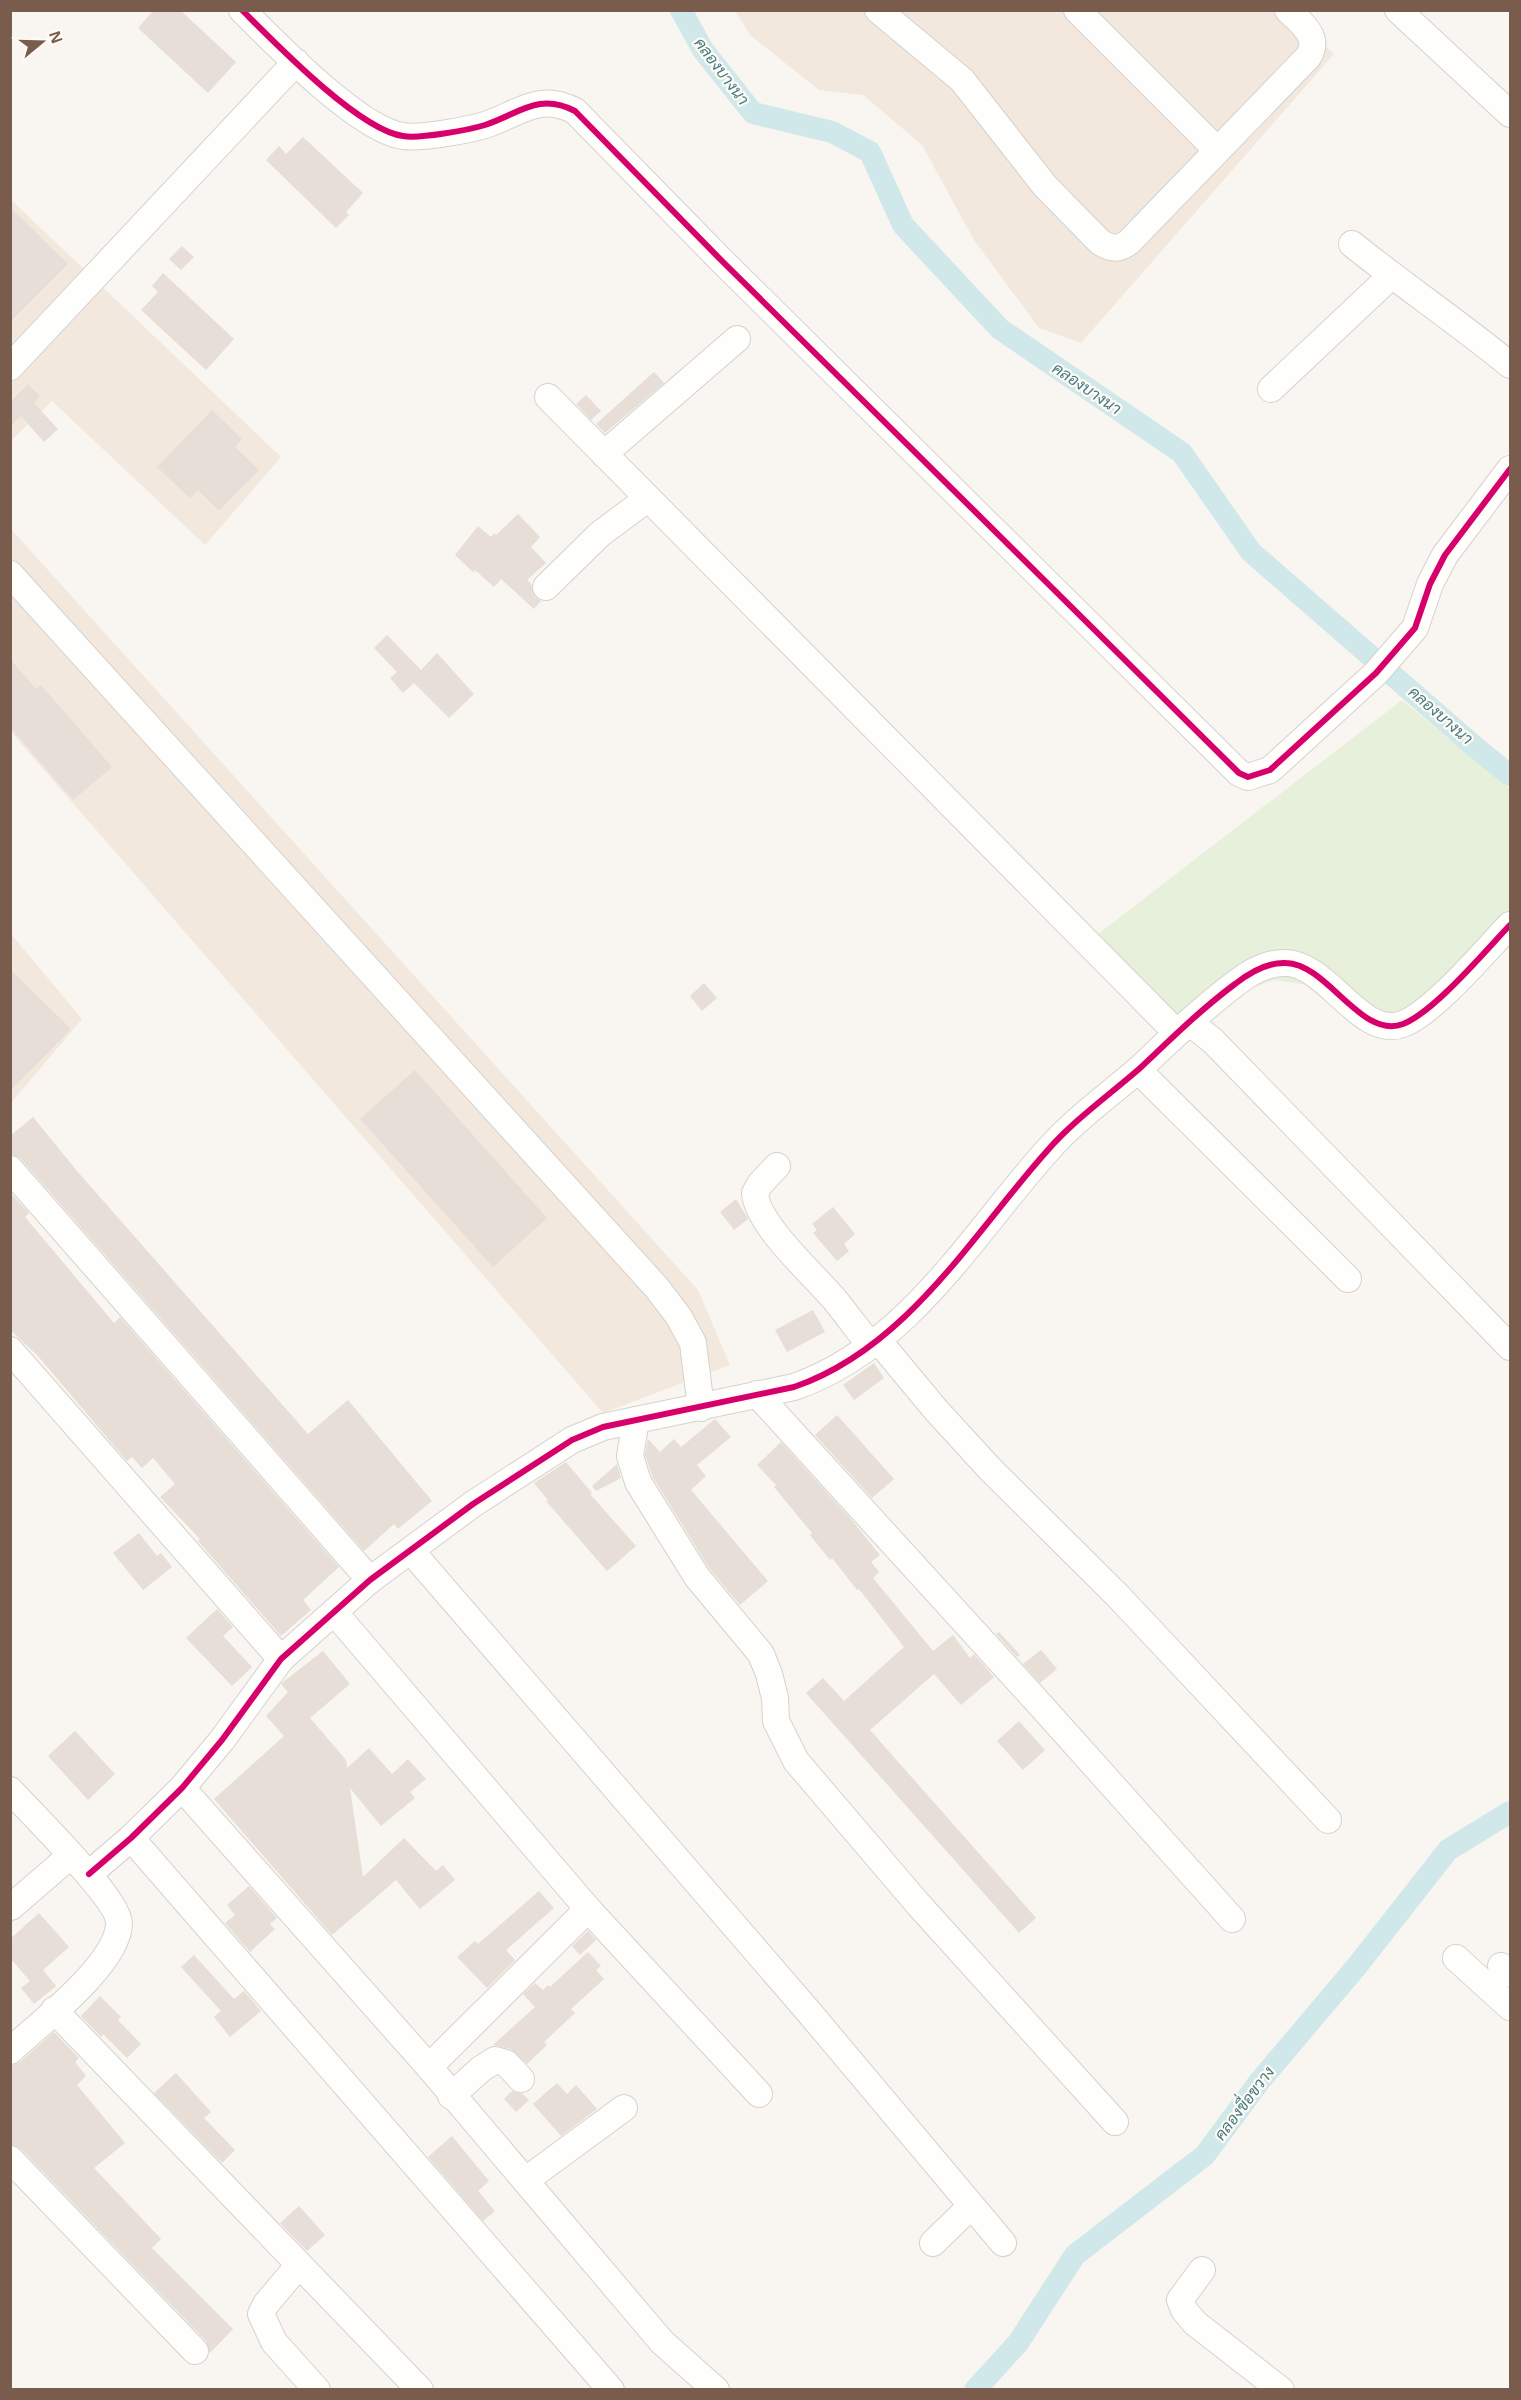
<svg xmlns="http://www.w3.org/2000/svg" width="1521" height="2400" viewBox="0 0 1521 2400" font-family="Helvetica,Sarabun,sans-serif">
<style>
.residential{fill:#f2e8de}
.green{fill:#e7f0db}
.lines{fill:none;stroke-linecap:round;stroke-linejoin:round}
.canal{stroke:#d0e8ea;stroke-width:22}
.building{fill:#e6ded7}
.minor-casing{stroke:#d7d1cb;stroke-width:28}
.minor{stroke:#fefefd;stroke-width:26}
.cycleway-casing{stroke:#fffaf3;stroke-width:10}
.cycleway{stroke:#d6006c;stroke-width:6}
.labels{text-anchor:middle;stroke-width:4.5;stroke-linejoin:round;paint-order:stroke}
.water-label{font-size:16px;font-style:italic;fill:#437c86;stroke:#fffaf3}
</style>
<rect width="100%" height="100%" fill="#f9f5f0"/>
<g class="residential">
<path d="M 735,11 L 1290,11 L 1334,54 L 1081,343 L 1039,328 L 974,240 L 922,145 L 863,95 L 819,90 L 750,35 Z"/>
<path d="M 10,199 L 281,457 L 205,545 L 52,401 L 11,441 Z"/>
<path d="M 10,528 L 698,1290 L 730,1365 L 603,1413 L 11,732 Z"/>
<path d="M 11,934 L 82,1019 L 11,1103 Z"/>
</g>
<path class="green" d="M 1402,700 L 1510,789 L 1510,927 L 1416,1026 L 1315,986 L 1273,980 L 1234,995 L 1174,1046 L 1080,948 Z"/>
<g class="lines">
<g class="canal">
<path d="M 681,10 L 703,50 L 753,113 L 832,132 L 870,152 L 903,225 L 1000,329 L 1182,453 L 1251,552 L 1482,753 L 1510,775"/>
<path d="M 975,2390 L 1018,2343 L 1075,2255 L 1205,2155 L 1259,2082 L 1357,1966 L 1448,1850 L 1510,1812"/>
</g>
</g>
<g class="building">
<path d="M 154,10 L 180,10 L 236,62 L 208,93 L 138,28 Z"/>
<path d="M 303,137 L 363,193 L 346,212 L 349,215 L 336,228 L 266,160 L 279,146 L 286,154 Z"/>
<path d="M 10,207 L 68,264 L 10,322 Z"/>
<path d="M 182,246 L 194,257 L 181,270 L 169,259 Z"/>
<path d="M 163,273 L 234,339 L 206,370 L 141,310 L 158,292 L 152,286 Z"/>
<path d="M 654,372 L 664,383 L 605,433 L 596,424 Z"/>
<path d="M 28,384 L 40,396 L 34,403 L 58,429 L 44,442 L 21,416 L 10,427 L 10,402 Z"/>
<path d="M 586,395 L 601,411 L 591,420 L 576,404 Z"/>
<path d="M 212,410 L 242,439 L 235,447 L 259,470 L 219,511 L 198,490 L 190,498 L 157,467 Z"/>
<path d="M 518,514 L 540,537 L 531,547 L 546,563 L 527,580 L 531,584 L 535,597 L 541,601 L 534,609 L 501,579 L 494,587 L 475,570 L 473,572 L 455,555 L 478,526 L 491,537 L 494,533 L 496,535 Z"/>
<path d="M 387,635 L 421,670 L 437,653 L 474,694 L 449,718 L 414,683 L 403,693 L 390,678 L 397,672 L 374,648 Z"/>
<path d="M 10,659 L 36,689 L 41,685 L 112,767 L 73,800 L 10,727 Z"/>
<path d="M 10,969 L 71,1029 L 10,1091 Z"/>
<path d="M 704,983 L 717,998 L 702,1011 L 690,996 Z"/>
<path d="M 415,1070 L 547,1218 L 493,1267 L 360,1119 Z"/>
<path d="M 33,1117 L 77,1171 L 308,1434 L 348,1400 L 432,1501 L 398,1529 L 394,1524 L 364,1551 L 21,1159 L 10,1154 L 10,1136 Z"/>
<path d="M 10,1192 L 29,1213 L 25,1217 L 114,1323 L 120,1317 L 339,1567 L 303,1600 L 311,1610 L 281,1636 L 198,1541 L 200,1539 L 160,1497 L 175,1484 L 153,1458 L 142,1468 L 132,1457 L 127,1461 L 37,1355 L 10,1330 Z"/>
<path d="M 736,1199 L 748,1219 L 734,1230 L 720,1212 Z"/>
<path d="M 833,1207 L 855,1234 L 844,1244 L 849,1251 L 837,1261 L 813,1233 L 817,1230 L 812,1224 Z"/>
<path d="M 813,1310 L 825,1332 L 787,1352 L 775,1330 Z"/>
<path d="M 874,1363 L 884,1378 L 854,1400 L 843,1385 Z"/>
<path d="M 837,1415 L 894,1479 L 872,1498 L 815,1435 Z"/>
<path d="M 715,1419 L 731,1437 L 697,1465 L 706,1476 L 691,1490 L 768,1581 L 740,1605 L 709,1568 L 652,1476 L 645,1455 L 648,1439 L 660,1452 L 674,1439 L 681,1447 Z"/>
<path d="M 781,1442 L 850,1518 L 880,1555 L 871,1562 L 879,1572 L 873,1578 L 933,1651 L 953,1635 L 970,1658 L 974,1654 L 994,1677 L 961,1705 L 934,1674 L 870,1730 L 1036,1918 L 1019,1933 L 806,1693 L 823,1678 L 844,1701 L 904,1647 L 859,1589 L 857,1590 L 832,1558 L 830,1560 L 810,1535 L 812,1533 L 774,1487 L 776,1485 L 757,1465 Z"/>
<path d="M 566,1462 L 592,1493 L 590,1494 L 636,1546 L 607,1571 L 546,1501 L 548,1500 L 534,1483 Z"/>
<path d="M 617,1464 L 621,1478 L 596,1491 L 592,1486 Z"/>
<path d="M 139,1533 L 157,1556 L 161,1553 L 172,1567 L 143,1590 L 113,1553 Z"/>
<path d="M 217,1609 L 233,1627 L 223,1636 L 252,1667 L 232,1686 L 186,1638 Z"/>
<path d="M 999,1632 L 1020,1655 L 1017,1657 L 996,1634 Z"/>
<path d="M 1041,1650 L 1057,1669 L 1040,1683 L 1023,1664 Z"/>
<path d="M 323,1651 L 350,1684 L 310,1718 L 346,1760 L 347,1768 L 369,1748 L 392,1774 L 408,1759 L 426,1779 L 410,1792 L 415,1798 L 381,1826 L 350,1788 L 363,1877 L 404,1838 L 436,1871 L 443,1865 L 455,1880 L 420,1909 L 396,1880 L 332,1935 L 214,1799 L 284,1736 L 266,1716 L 288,1692 L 281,1684 L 283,1682 Z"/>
<path d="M 1019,1721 L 1045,1750 L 1023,1770 L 997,1741 Z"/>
<path d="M 75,1731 L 115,1774 L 88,1800 L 48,1756 Z"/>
<path d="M 249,1886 L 277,1918 L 270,1924 L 275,1929 L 250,1952 L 225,1923 L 235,1915 L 227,1905 Z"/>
<path d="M 539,1891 L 554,1908 L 506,1950 L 515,1960 L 487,1988 L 457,1957 L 475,1941 L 478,1944 Z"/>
<path d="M 39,1913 L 69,1947 L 43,1970 L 56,1986 L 34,2004 L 21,1988 L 30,1981 L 10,1958 L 10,1939 Z"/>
<path d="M 588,1931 L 596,1940 L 580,1955 L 572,1946 Z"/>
<path d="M 588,1952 L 601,1966 L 596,1970 L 604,1979 L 571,2009 L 575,2013 L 544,2042 L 547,2045 L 527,2064 L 511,2049 L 493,2045 L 535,2007 L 523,1994 L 535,1983 L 543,1990 L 548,1985 L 550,1987 Z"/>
<path d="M 194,1955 L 234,1999 L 244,1991 L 261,2011 L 230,2037 L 214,2017 L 221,2011 L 181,1967 Z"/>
<path d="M 100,1996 L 121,2017 L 118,2020 L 141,2044 L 127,2058 L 103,2034 L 101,2037 L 81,2016 Z"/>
<path d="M 54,2032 L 79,2058 L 75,2062 L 86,2076 L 77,2085 L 125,2143 L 94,2168 L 161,2239 L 152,2248 L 233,2329 L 210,2353 L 206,2341 L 21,2149 L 10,2144 L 11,2066 L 20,2062 Z"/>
<path d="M 176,2073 L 211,2112 L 204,2118 L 235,2150 L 222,2163 L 154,2093 Z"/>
<path d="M 557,2083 L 567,2094 L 576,2085 L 597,2109 L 561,2136 L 533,2104 Z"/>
<path d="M 512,2091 L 523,2094 L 529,2100 L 516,2112 L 504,2099 Z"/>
<path d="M 452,2136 L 489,2181 L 478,2191 L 495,2211 L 483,2221 L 428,2157 Z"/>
<path d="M 299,2206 L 325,2235 L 307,2251 L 280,2223 Z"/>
</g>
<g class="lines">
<defs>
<g id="minor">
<path d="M 242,10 C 275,43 359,130 403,136 C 419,139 469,130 485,125 C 519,114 538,92 575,111 L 721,260 L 1239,773 L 1248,777 L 1270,770 L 1376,673 L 1415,628 L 1430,584 L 1445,555 L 1510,469"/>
<path d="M 878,10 L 962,80 L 1045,186 L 1100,242 C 1111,249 1118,250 1129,242 L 1308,57 C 1321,37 1302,24 1288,10"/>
<path d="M 1077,10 L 1216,149"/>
<path d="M 1398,10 L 1510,114"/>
<path d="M 1352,244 C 1404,286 1459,323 1510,365"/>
<path d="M 10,367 L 296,62"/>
<path d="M 1271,389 L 1391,276"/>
<path d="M 548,397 L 1177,1033"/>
<path d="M 604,454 L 737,339"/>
<path d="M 10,574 L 657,1288 L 679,1317 L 693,1343 L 701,1408"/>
<path d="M 546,587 L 600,534 L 647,499"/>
<path d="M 1189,1022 L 1213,1041 L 1510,1347"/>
<path d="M 1138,1070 L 1348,1279"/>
<path d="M 777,1166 L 760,1184 L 755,1193 C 757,1225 814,1275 835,1300 C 847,1315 858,1330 870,1345"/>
<path d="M 10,1169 L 370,1580"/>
<path d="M 877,1339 L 936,1410 L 990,1469 L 1117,1595 L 1328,1820"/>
<path d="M 10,1350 L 281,1659"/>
<path d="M 757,1394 L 1035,1699 L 1232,1919"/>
<path d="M 636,1420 L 630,1456 L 638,1482 L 697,1577 L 761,1654 L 769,1674 L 775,1698 L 776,1721 L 796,1761 L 918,1904 L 1115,2122"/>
<path d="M 411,1551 L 808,2011 L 1003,2243"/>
<path d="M 334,1612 L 588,1909 L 759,2094"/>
<path d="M 182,1788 L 429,2067 L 662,2342 L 716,2390"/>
<path d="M 10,1790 C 31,1813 120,1900 119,1924 C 118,1964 39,2024 10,2051"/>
<path d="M 131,1838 L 611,2390"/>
<path d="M 89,1874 L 131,1838 L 182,1788 L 222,1740 L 281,1659 L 370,1580 L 473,1504 L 572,1440 L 603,1427 L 794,1387 C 907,1348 971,1236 1047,1151 C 1074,1120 1108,1096 1139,1069 C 1170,1040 1200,1010 1235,984 C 1249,973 1267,962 1286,963 C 1328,964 1361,1040 1403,1024 C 1434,1012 1485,951 1510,925"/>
<path d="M 11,1907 L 70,1856"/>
<path d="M 1456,1958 L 1510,2007"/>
<path d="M 1501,1966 L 1510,1974"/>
<path d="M 54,2010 L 420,2390"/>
<path d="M 429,2067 L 588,1909"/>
<path d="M 451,2096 L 481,2069 L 495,2060 L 506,2063 L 521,2079"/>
<path d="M 10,2159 L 195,2351"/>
<path d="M 526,2180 L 624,2108"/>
<path d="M 933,2243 L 971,2206"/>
<path d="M 299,2265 L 266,2304 L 261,2314 L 274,2342 L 317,2390"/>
<path d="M 1202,2270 L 1180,2300 L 1184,2310 L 1195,2323 L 1281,2390"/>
</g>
</defs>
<use href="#minor" class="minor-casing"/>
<use href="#minor" class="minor"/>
<defs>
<g id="cycleway">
<path d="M 242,10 C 275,43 359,130 403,136 C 419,139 469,130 485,125 C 519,114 538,92 575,111 L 721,260 L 1239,773 L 1248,777 L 1270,770 L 1376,673 L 1415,628 L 1430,584 L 1445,555 L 1510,469"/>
<path d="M 89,1874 L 131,1838 L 182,1788 L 222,1740 L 281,1659 L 370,1580 L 473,1504 L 572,1440 L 603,1427 L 794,1387 C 907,1348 971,1236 1047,1151 C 1074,1120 1108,1096 1139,1069 C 1170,1040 1200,1010 1235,984 C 1249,973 1267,962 1286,963 C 1328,964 1361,1040 1403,1024 C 1434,1012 1485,951 1510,925"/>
</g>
</defs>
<use href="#cycleway" class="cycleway-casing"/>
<use href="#cycleway" class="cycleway"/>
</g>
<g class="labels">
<g class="water-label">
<text transform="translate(722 71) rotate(53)" y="6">คลองบางนา</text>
<text transform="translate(1087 388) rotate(34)" y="6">คลองบางนา</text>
<text transform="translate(1441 715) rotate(41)" y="6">คลองบางนา</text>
<text transform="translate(1244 2103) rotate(-53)" y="6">คลองขื่อขวาง</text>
</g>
</g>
<rect width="1521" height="2400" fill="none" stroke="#7a5c4d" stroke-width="24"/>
<g transform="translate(42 42) rotate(71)" stroke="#fffaf3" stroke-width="4.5" paint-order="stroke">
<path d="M0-4.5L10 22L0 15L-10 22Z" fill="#7a5c4d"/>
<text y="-9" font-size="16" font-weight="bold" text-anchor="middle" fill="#7a5c4d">N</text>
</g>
</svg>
